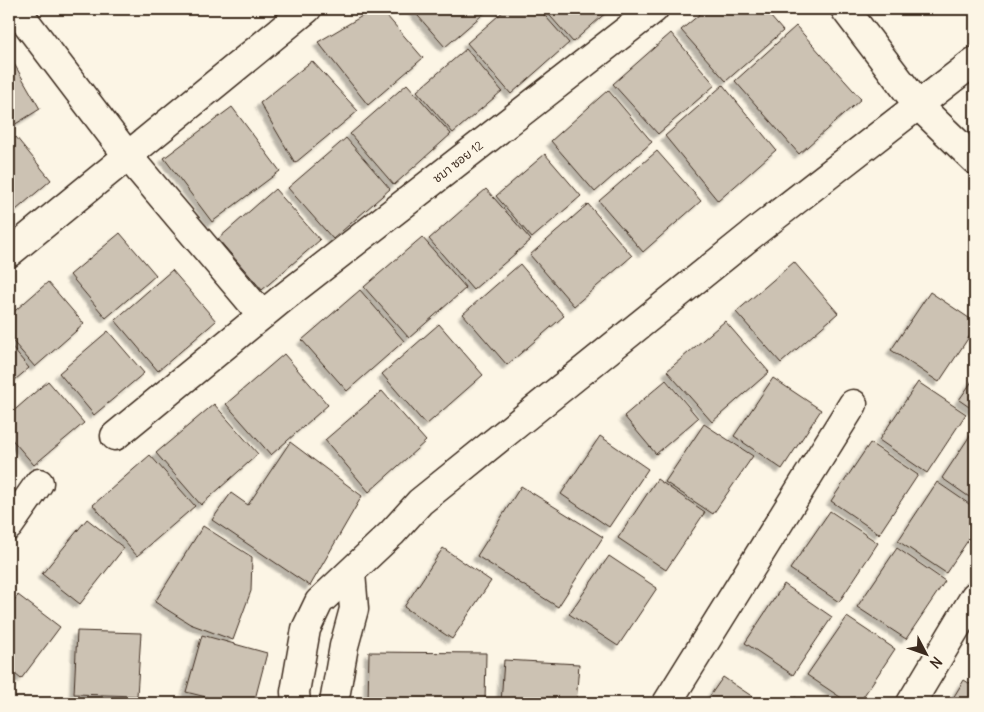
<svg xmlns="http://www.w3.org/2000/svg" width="984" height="712" viewBox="0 0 984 712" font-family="Delius,'Playpen Sans Thai',sans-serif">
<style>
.building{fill:#ccc2b3;stroke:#3b2a1e;filter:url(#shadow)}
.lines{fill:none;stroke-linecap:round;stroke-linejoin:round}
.minor-casing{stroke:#3b2a1e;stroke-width:31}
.minor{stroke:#fcf5e5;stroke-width:28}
.labels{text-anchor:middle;stroke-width:4.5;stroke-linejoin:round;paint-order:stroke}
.street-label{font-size:12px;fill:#3b2a1e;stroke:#fcf5e5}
</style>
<defs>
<filter id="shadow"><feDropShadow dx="-4.5" dy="4.5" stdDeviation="1" flood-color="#0004"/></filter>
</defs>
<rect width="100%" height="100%" fill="#fcf5e5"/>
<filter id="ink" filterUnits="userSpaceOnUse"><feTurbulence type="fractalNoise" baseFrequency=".02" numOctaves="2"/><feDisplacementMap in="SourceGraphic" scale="10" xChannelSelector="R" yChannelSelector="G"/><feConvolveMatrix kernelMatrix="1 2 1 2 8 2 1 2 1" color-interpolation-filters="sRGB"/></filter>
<g filter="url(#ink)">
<g class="building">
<path d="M 374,9 L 381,9 L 423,58 L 368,105 L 318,42 Z"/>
<path d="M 412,9 L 489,9 L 445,47 Z"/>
<path d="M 506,9 L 539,9 L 569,43 L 511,94 L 467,43 Z"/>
<path d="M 544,9 L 610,9 L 573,42 Z"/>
<path d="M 706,9 L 764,9 L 783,31 L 726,81 L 681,30 Z"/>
<path d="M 796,26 L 861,99 L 799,154 L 735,81 Z"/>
<path d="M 671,33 L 715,85 L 658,134 L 613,84 Z"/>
<path d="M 466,49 L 502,91 L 453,133 L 417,91 Z"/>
<path d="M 9,55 L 40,109 L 9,128 Z"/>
<path d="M 312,61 L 358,111 L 295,163 L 260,103 Z"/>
<path d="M 407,84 L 451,134 L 394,185 L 350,134 Z"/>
<path d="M 723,85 L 776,150 L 718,201 L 665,136 Z"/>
<path d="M 608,90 L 652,142 L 595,192 L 551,141 Z"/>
<path d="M 232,107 L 280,171 L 212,222 L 164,158 Z"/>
<path d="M 16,137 L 51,180 L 9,216 L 9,143 Z"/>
<path d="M 346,138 L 390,189 L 333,239 L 288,188 Z"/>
<path d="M 657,151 L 701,201 L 643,252 L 599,201 Z"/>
<path d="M 545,154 L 581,196 L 532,238 L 496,196 Z"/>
<path d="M 275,189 L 320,240 L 262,290 L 218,239 Z"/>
<path d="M 486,189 L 531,240 L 473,290 L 429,239 Z"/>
<path d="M 588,204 L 632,256 L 574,306 L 530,255 Z"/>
<path d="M 120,233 L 156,275 L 106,318 L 70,275 Z"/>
<path d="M 422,237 L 466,288 L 409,338 L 364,287 Z"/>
<path d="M 794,262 L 838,313 L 781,363 L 736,312 Z"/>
<path d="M 520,264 L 564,316 L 507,365 L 463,314 Z"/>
<path d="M 172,270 L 216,321 L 158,371 L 115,320 Z"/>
<path d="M 48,282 L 84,324 L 35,367 L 9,337 L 9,316 Z"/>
<path d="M 360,290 L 404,341 L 347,391 L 302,340 Z"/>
<path d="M 930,292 L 975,322 L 975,328 L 939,382 L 891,350 Z"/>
<path d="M 725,321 L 769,372 L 712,422 L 667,371 Z"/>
<path d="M 439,324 L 483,375 L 426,425 L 382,374 Z"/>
<path d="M 108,331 L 144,373 L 94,415 L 59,373 Z"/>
<path d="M 9,344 L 29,368 L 9,385 Z"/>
<path d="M 284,354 L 328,405 L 271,455 L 226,404 Z"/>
<path d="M 975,377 L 975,411 L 959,400 Z"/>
<path d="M 773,378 L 821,410 L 782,469 L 734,436 Z"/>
<path d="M 666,380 L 698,418 L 656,454 L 624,416 Z"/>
<path d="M 48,381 L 84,423 L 34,465 L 9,436 L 9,415 Z"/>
<path d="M 918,382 L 966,414 L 927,473 L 879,440 Z"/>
<path d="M 382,391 L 426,441 L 369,492 L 325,440 Z"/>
<path d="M 214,404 L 258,454 L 201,505 L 156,453 Z"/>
<path d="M 704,424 L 753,456 L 713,514 L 665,482 Z"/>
<path d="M 975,428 L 975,501 L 942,478 Z"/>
<path d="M 600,436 L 648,469 L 609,527 L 561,494 Z"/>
<path d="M 290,442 L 362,496 L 310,586 L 212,520 L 231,493 L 248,505 Z"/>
<path d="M 870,443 L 918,475 L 879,534 L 831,501 Z"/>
<path d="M 150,455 L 195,506 L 137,556 L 93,505 Z"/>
<path d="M 657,479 L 705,512 L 666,570 L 618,538 Z"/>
<path d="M 937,482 L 975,508 L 975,530 L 946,573 L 898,541 Z"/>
<path d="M 521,486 L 603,537 L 558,607 L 477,556 Z"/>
<path d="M 830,511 L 878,543 L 839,602 L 790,569 Z"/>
<path d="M 87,519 L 124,548 L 80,604 L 42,574 Z"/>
<path d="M 203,526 L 252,557 L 251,591 L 233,640 L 190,624 L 155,602 Z"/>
<path d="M 443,548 L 491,581 L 452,639 L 404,607 Z"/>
<path d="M 897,548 L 945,581 L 906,639 L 857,607 Z"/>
<path d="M 609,556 L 657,588 L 618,646 L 569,614 Z"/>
<path d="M 784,584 L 832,617 L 793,675 L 745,643 Z"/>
<path d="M 18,595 L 60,627 L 21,679 L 9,669 L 9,607 Z"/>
<path d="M 847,617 L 895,649 L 859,703 L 849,703 L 807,675 Z"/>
<path d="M 77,631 L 141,633 L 137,696 L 74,694 Z"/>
<path d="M 202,635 L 267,653 L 254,703 L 230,703 L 186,692 Z"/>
<path d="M 369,652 L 486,653 L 485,703 L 368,703 Z"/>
<path d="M 504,660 L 579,664 L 576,703 L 501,703 Z"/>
<path d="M 723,677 L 762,703 L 705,703 Z"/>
<path d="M 964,680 L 975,687 L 975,703 L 950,703 Z"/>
<path d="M 795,697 L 804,703 L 791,703 Z"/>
</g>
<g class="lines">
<defs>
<g id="minor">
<path d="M 16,9 L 127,155 L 262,315"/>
<path d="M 845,9 L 918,105 L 975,160"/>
<path d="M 9,253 L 307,9"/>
<path d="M 115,436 L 283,298 L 654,9"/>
<path d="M 9,526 L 39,483"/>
<path d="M 296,703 L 295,692 L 306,629 L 319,602 L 392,533 L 420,502 L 755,232 L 975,61"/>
<path d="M 334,703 L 344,646 L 354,609 L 351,573"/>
<path d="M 667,703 L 853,404"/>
<path d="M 911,703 L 975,596"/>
</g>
</defs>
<use href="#minor" class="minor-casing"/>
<use href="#minor" class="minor"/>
</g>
</g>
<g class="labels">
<g class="street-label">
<text transform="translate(458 162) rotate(-38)" y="4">ชบา ซอย 12</text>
</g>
</g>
<rect width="984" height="712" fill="none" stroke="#fcf5e5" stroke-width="30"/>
<rect x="15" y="15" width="954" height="682" fill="none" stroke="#3b2a1e" stroke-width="2" filter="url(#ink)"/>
<g transform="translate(926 654) rotate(131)" stroke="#fcf5e5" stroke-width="4" paint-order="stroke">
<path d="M0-4L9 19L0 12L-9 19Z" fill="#3b2a1e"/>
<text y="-8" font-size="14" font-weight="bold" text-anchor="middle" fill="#3b2a1e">N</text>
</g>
</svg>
